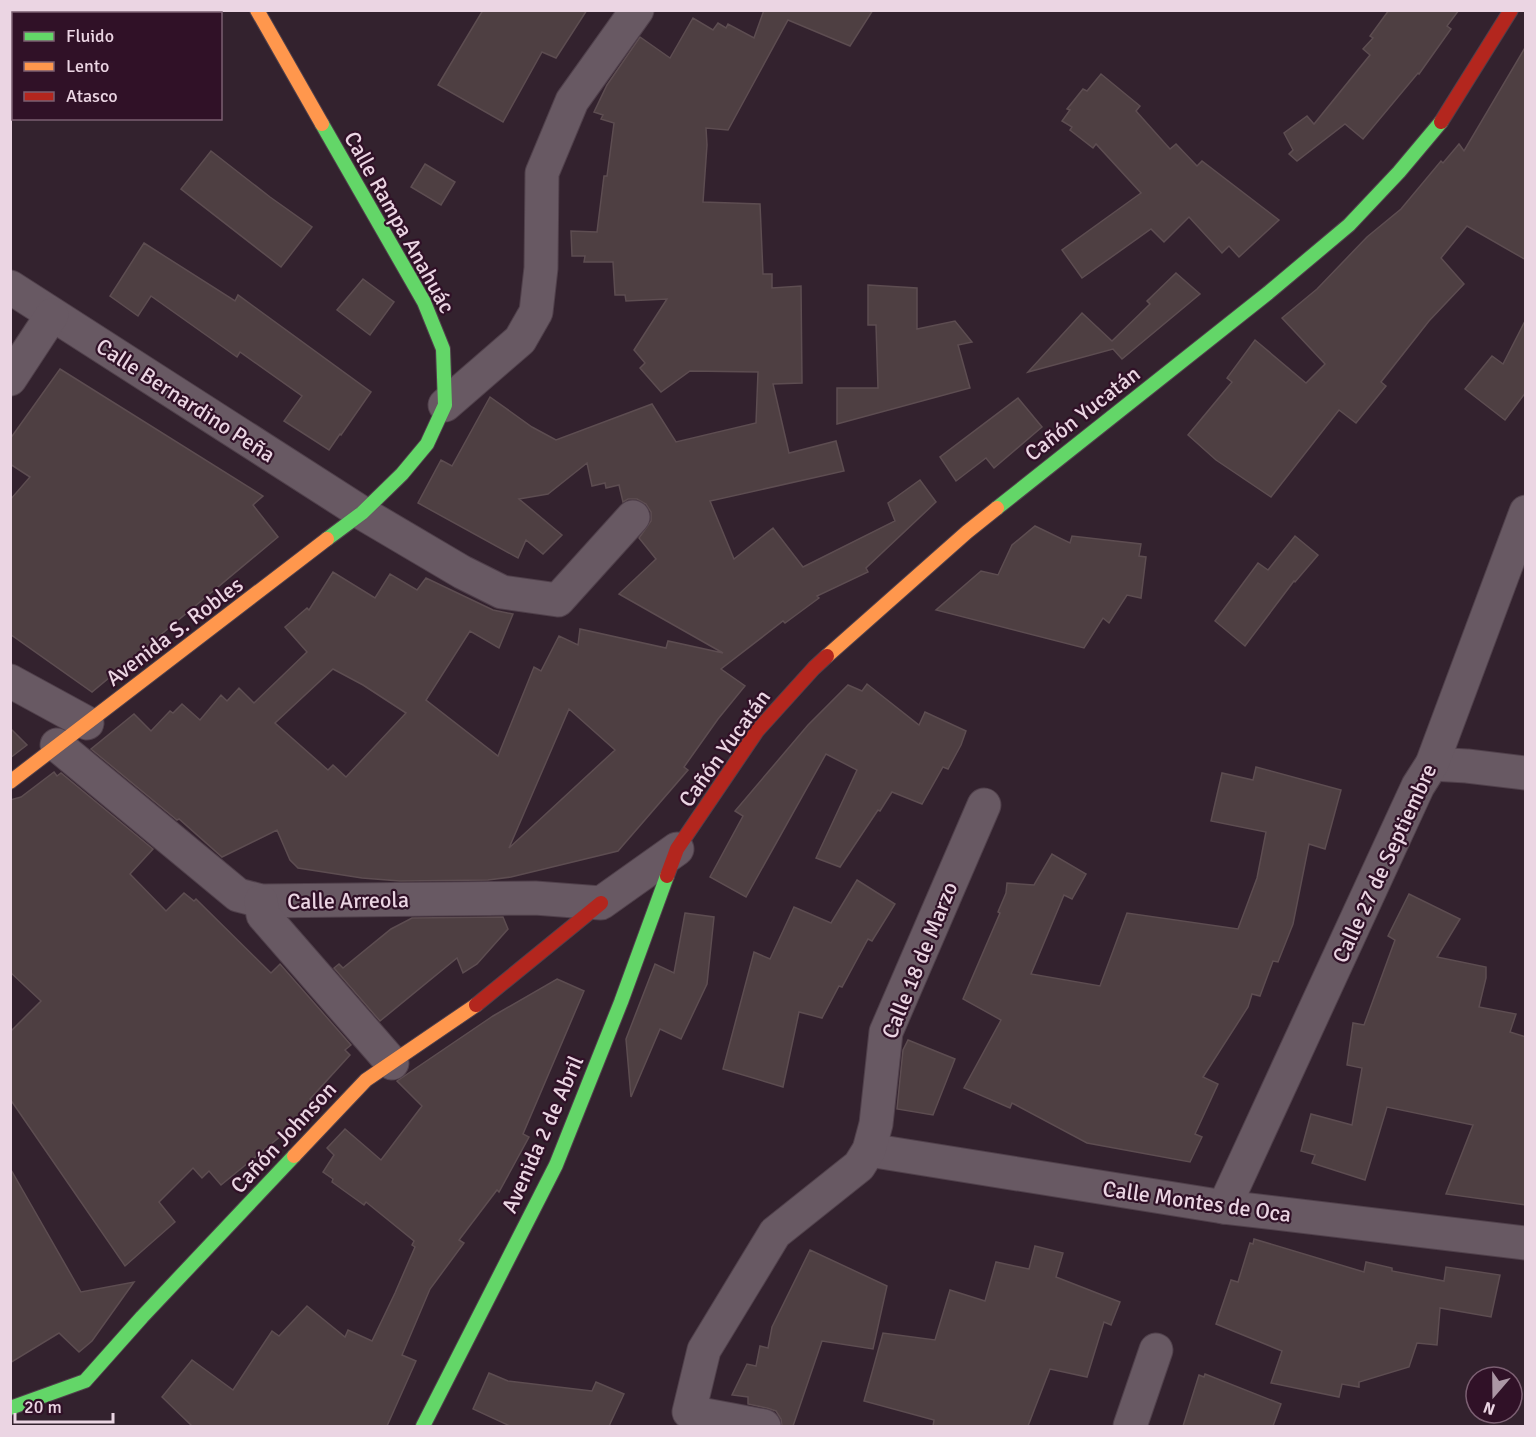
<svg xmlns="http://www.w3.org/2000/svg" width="1536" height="1437" viewBox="0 0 1536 1437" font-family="Signika,sans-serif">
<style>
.building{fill:#4e3f42;stroke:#5d4d51;stroke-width:1.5;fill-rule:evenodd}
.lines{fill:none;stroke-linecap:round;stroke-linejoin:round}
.street-casing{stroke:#50404b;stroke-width:35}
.fast-casing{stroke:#50404b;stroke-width:16}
.slow-casing{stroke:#50404b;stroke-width:16}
.jam-casing{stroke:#50404b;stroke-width:16}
.street{stroke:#685963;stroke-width:33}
.fast{stroke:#63d668;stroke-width:14}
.slow{stroke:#ff974d;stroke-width:14}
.jam{stroke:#b3261e;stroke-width:14}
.labels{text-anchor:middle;stroke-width:4.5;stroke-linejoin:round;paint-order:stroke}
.street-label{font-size:22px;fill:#ebd5e3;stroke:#301127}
</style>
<rect width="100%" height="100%" fill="#33222e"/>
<g class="building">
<path d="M 483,10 L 587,10 L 556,58 L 542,52 L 503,122 L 438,85 Z"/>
<path d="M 764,10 L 873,10 L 850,46 L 788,20 L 728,130 L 706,128 L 707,145 L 703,202 L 760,204 L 763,274 L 772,274 L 772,288 L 801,286 L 802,383 L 773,384 L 789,453 L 836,441 L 844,471 L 710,501 L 734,559 L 773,528 L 803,567 L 895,521 L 888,503 L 920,480 L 936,502 L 866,568 L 868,572 L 817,596 L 819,598 L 785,623 L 783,621 L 721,669 L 745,686 L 718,719 L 684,767 L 688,770 L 618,851 L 511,877 L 488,880 L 400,881 L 362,878 L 298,868 L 290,860 L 277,830 L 222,857 L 179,819 L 177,820 L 91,749 L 134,714 L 151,731 L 170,711 L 173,713 L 182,704 L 200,720 L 221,695 L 227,701 L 239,688 L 254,703 L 307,652 L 285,627 L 307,608 L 309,610 L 333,572 L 375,598 L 390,574 L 417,590 L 426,578 L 493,610 L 513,614 L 499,648 L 470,631 L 426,700 L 498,756 L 534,667 L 541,671 L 559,636 L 578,645 L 580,629 L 666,648 L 668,641 L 723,653 L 619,594 L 656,559 L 639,538 L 651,521 L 651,512 L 646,504 L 637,499 L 628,499 L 623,502 L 619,485 L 606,488 L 605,483 L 592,486 L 587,463 L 548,494 L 519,499 L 562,535 L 543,554 L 526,540 L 518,558 L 418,503 L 441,460 L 452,466 L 490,397 L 532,427 L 556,440 L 652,404 L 676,442 L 756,423 L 758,372 L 690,371 L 661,392 L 640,368 L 645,363 L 634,350 L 667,299 L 626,301 L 625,295 L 615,295 L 613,262 L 584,262 L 585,256 L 572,256 L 571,231 L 597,232 L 604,176 L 607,176 L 614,123 L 601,119 L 603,115 L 594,112 L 607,85 L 640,37 L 670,58 L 693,18 L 713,30 L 718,23 L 726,28 L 728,24 L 754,38 ZM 333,669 L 363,685 L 406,713 L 346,777 L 333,765 L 328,770 L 275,723 ZM 569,709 L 615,750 L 509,848 Z"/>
<path d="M 1389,10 L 1459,10 L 1447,26 L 1451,29 L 1419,74 L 1418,73 L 1363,139 L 1345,124 L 1297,161 L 1289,154 L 1293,150 L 1284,133 L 1307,116 L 1314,124 L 1370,55 L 1363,49 L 1373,38 L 1370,36 Z"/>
<path d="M 1526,46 L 1526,260 L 1467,226 L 1441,258 L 1464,284 L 1429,321 L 1381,382 L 1386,386 L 1356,423 L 1339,410 L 1271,497 L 1216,460 L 1188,435 L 1232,382 L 1227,378 L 1255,340 L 1306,383 L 1325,364 L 1282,318 L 1317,289 L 1367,237 L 1401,209 L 1441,161 L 1443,163 L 1459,144 L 1464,151 Z"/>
<path d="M 1101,74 L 1140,106 L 1136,111 L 1170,149 L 1176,144 L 1197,166 L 1202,161 L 1279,220 L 1239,257 L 1229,246 L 1222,253 L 1189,217 L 1164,242 L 1151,229 L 1082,278 L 1062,250 L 1141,193 L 1096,144 L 1093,148 L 1070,130 L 1072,127 L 1062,121 L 1070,110 L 1067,109 L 1083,89 L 1087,91 Z"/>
<path d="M 211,151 L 270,197 L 312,227 L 281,267 L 181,189 Z"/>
<path d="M 425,164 L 455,182 L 441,205 L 411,187 Z"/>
<path d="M 144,243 L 235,301 L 238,295 L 371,392 L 341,435 L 340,434 L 329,450 L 284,421 L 302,396 L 240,352 L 237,357 L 151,296 L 138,316 L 110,296 Z"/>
<path d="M 1176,273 L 1200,294 L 1122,359 L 1113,349 L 1028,372 L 1082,313 L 1112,341 L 1150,304 L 1147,301 Z"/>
<path d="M 363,279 L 394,302 L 370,335 L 337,310 Z"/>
<path d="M 868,285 L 917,288 L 917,329 L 955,321 L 972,342 L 958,345 L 970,388 L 837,424 L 837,388 L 878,388 L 876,325 L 868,325 Z"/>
<path d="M 1526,319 L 1526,392 L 1505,420 L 1465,389 L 1492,356 L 1503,364 Z"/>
<path d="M 60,369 L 263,496 L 253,505 L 278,537 L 92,692 L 10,634 L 10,500 L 30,477 L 10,464 L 10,439 Z"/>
<path d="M 1018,398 L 1042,427 L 994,468 L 986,458 L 956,481 L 940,457 Z"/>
<path d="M 1035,526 L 1070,543 L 1072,536 L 1141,544 L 1139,556 L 1146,557 L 1141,598 L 1127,595 L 1109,623 L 1103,618 L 1084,648 L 936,610 L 981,571 L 998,575 L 1012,545 Z"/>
<path d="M 1295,536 L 1318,555 L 1295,582 L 1294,581 L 1245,646 L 1215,621 L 1258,563 L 1268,570 Z"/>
<path d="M 867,684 L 919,725 L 925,712 L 966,731 L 961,745 L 948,769 L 943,767 L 922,804 L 892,792 L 880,811 L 878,810 L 840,867 L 816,858 L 857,770 L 826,754 L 746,897 L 710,877 L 743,816 L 735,811 L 808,725 L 848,685 L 862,691 Z"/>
<path d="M 10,728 L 27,745 L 10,758 Z"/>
<path d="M 1256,767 L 1341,790 L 1325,849 L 1309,844 L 1293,924 L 1278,962 L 1273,961 L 1260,996 L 1252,994 L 1248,1007 L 1203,1077 L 1218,1084 L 1195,1134 L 1202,1137 L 1190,1162 L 1087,1143 L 1012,1103 L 1010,1108 L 964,1088 L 1001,1020 L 963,999 L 1000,913 L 998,912 L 1006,893 L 1007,883 L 1034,885 L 1052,854 L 1086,874 L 1072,899 L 1064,895 L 1031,974 L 1100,986 L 1127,913 L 1238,929 L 1257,878 L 1266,832 L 1211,821 L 1222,773 L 1253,780 Z"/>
<path d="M 54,772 L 57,776 L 61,773 L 153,849 L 130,874 L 166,911 L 184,893 L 194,901 L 196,899 L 271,973 L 280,964 L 351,1045 L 345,1050 L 350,1055 L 310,1099 L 317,1105 L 299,1123 L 298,1122 L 221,1185 L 209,1171 L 202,1178 L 193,1168 L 159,1202 L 175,1222 L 125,1266 L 10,1099 L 10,1032 L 41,1001 L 10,972 L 10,800 L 21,797 Z"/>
<path d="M 857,880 L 895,904 L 872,941 L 868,939 L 842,987 L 839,986 L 822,1018 L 799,1012 L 783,1087 L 723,1069 L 754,952 L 770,959 L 794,907 L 831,923 Z"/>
<path d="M 1409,894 L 1460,919 L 1437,957 L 1486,967 L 1486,978 L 1479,1007 L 1516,1014 L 1510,1032 L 1526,1037 L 1526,1205 L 1446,1194 L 1473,1125 L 1387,1107 L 1365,1180 L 1312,1163 L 1315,1155 L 1301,1151 L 1311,1114 L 1352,1125 L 1362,1068 L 1347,1065 L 1353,1023 L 1364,1025 L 1395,940 L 1388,936 Z"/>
<path d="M 685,913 L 714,917 L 707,984 L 681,1039 L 660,1029 L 631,1097 L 626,1039 L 655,964 L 674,973 Z"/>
<path d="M 503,917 L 508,929 L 477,964 L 463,973 L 457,958 L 380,1021 L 334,968 L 339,964 L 343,968 L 391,929 L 412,918 Z"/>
<path d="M 557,979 L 584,991 L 523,1134 L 529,1137 L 499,1192 L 497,1190 L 459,1240 L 464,1243 L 430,1289 L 402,1355 L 416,1361 L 387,1426 L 192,1426 L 162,1397 L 192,1360 L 233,1390 L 272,1331 L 279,1336 L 307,1306 L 345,1337 L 348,1330 L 372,1341 L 395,1293 L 415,1247 L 412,1245 L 414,1241 L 366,1202 L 364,1205 L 332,1182 L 333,1179 L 323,1172 L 334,1155 L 327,1148 L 345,1129 L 381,1160 L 422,1106 L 397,1081 L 493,1016 Z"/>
<path d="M 908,1040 L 955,1059 L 933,1115 L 897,1109 L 903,1050 Z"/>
<path d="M 10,1168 L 81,1292 L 134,1282 L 92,1341 L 79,1352 L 59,1333 L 10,1363 Z"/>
<path d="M 1254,1239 L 1364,1272 L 1366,1262 L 1392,1268 L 1392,1271 L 1444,1281 L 1446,1267 L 1500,1275 L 1491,1317 L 1440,1308 L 1437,1345 L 1417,1343 L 1409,1367 L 1359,1382 L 1359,1387 L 1342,1384 L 1339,1397 L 1271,1383 L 1282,1351 L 1216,1324 L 1231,1280 L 1238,1282 L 1250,1243 L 1253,1244 Z"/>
<path d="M 1035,1246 L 1063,1253 L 1056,1277 L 1120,1302 L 1111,1325 L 1104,1322 L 1087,1377 L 1050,1369 L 1028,1426 L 933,1426 L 934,1420 L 864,1401 L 883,1333 L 935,1340 L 950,1290 L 985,1301 L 996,1262 L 1029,1269 Z"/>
<path d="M 810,1250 L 887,1286 L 873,1349 L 822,1341 L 793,1426 L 782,1426 L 781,1419 L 776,1411 L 767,1408 L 748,1404 L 748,1397 L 732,1395 L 747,1364 L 756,1366 L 760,1346 L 768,1348 L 772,1327 Z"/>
<path d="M 489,1373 L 508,1381 L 592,1391 L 596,1382 L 624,1394 L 609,1426 L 510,1426 L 473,1409 Z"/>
<path d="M 1205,1374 L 1281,1404 L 1273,1426 L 1183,1426 L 1199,1375 L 1204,1377 Z"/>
</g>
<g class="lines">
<defs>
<g id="street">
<path d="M 10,287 L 362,513 L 462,572 L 502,592 L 558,600 L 633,517"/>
<path d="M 10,379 L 52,315"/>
<path d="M 445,405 L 520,340 L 536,312 L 541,268 L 542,173 L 572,101 L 637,10"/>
<path d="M 10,681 L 87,723"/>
<path d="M 57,745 L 238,895 L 261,901 L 535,898 L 601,903 L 677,849"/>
<path d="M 1432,764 L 1467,766 L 1526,773"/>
<path d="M 261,901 L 263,915 L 392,1063"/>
<path d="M 869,1150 L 1224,1207 L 1526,1243"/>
<path d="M 1224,1207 L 1418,786 L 1432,764 L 1526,512"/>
<path d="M 764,1426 L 689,1412 L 704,1350 L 775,1233 L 859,1166 L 869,1150 L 876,1124 L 886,1032 L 984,805"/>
<path d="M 1130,1426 L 1156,1350"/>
</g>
<g id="fast">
<path d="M 322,124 L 424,302 L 443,349 L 445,405 L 427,444 L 402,474 L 362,513 L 327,539"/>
<path d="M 997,508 L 1268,293 L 1349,225 L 1399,172 L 1441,122"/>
<path d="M 10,1408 L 85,1381 L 142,1317 L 294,1156"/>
<path d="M 423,1426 L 556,1165 L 621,1002 L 667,876"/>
</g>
<g id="slow">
<path d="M 257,10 L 322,124"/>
<path d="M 827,656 L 967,532 L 997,508"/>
<path d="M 10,782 L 327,539"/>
<path d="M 294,1156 L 366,1080 L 476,1005"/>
</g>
<g id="jam">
<path d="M 1441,122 L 1511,10"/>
<path d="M 667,876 L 677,849 L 757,731 L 814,668 L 827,656"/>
<path d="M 476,1005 L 601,903"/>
</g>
</defs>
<use href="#street" class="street-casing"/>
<use href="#fast" class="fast-casing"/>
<use href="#slow" class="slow-casing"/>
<use href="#jam" class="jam-casing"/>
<use href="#street" class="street"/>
<use href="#fast" class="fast"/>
<use href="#slow" class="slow"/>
<use href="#jam" class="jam"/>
</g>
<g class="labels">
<g class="street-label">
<text transform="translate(400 222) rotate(61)" y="8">Calle Rampa Anahuác</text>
<text transform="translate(186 400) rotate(33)" y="8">Calle Bernardino Peña</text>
<text transform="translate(1082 413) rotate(-38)" y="8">Cañón Yucatán</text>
<text transform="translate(174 631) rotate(-37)" y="8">Avenida S. Robles</text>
<text transform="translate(724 748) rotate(-54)" y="8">Cañón Yucatán</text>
<text transform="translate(1384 863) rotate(-65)" y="8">Calle 27 de Septiembre</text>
<text transform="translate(348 900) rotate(-1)" y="8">Calle Arreola</text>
<text transform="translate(919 960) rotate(-68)" y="8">Calle 18 de Marzo</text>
<text transform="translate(542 1134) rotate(-66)" y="8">Avenida 2 de Abril</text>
<text transform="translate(283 1137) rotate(-47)" y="8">Cañón Johnson</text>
<text transform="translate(1197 1201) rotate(8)" y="8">Calle Montes de Oca</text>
</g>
</g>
<rect width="1536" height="1437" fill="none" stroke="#ebd5e3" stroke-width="24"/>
<rect x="12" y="12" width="210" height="108" fill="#301127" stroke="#7b5f72" stroke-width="1.5"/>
<rect x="24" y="32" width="30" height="9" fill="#63d668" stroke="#7b5f72" stroke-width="1.5"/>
<text x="66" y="42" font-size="18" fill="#ebd5e3">Fluido</text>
<rect x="24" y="62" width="30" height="9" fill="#ff974d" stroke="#7b5f72" stroke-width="1.5"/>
<text x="66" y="72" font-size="18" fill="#ebd5e3">Lento</text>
<rect x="24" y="92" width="30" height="9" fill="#b3261e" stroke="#7b5f72" stroke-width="1.5"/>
<text x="66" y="102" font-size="18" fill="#ebd5e3">Atasco</text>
<g transform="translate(1494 1395) rotate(200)"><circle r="28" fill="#301127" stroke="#7b5f72" stroke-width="1.5"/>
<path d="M0-4.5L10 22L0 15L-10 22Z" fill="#ab96a4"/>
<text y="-9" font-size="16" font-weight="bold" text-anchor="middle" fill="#ebd5e3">N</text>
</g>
<path d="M15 1413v9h98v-9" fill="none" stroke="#ebd5e3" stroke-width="3"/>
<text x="24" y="1413" font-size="18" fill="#ebd5e3" stroke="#301127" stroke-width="4.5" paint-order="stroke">20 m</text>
</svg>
